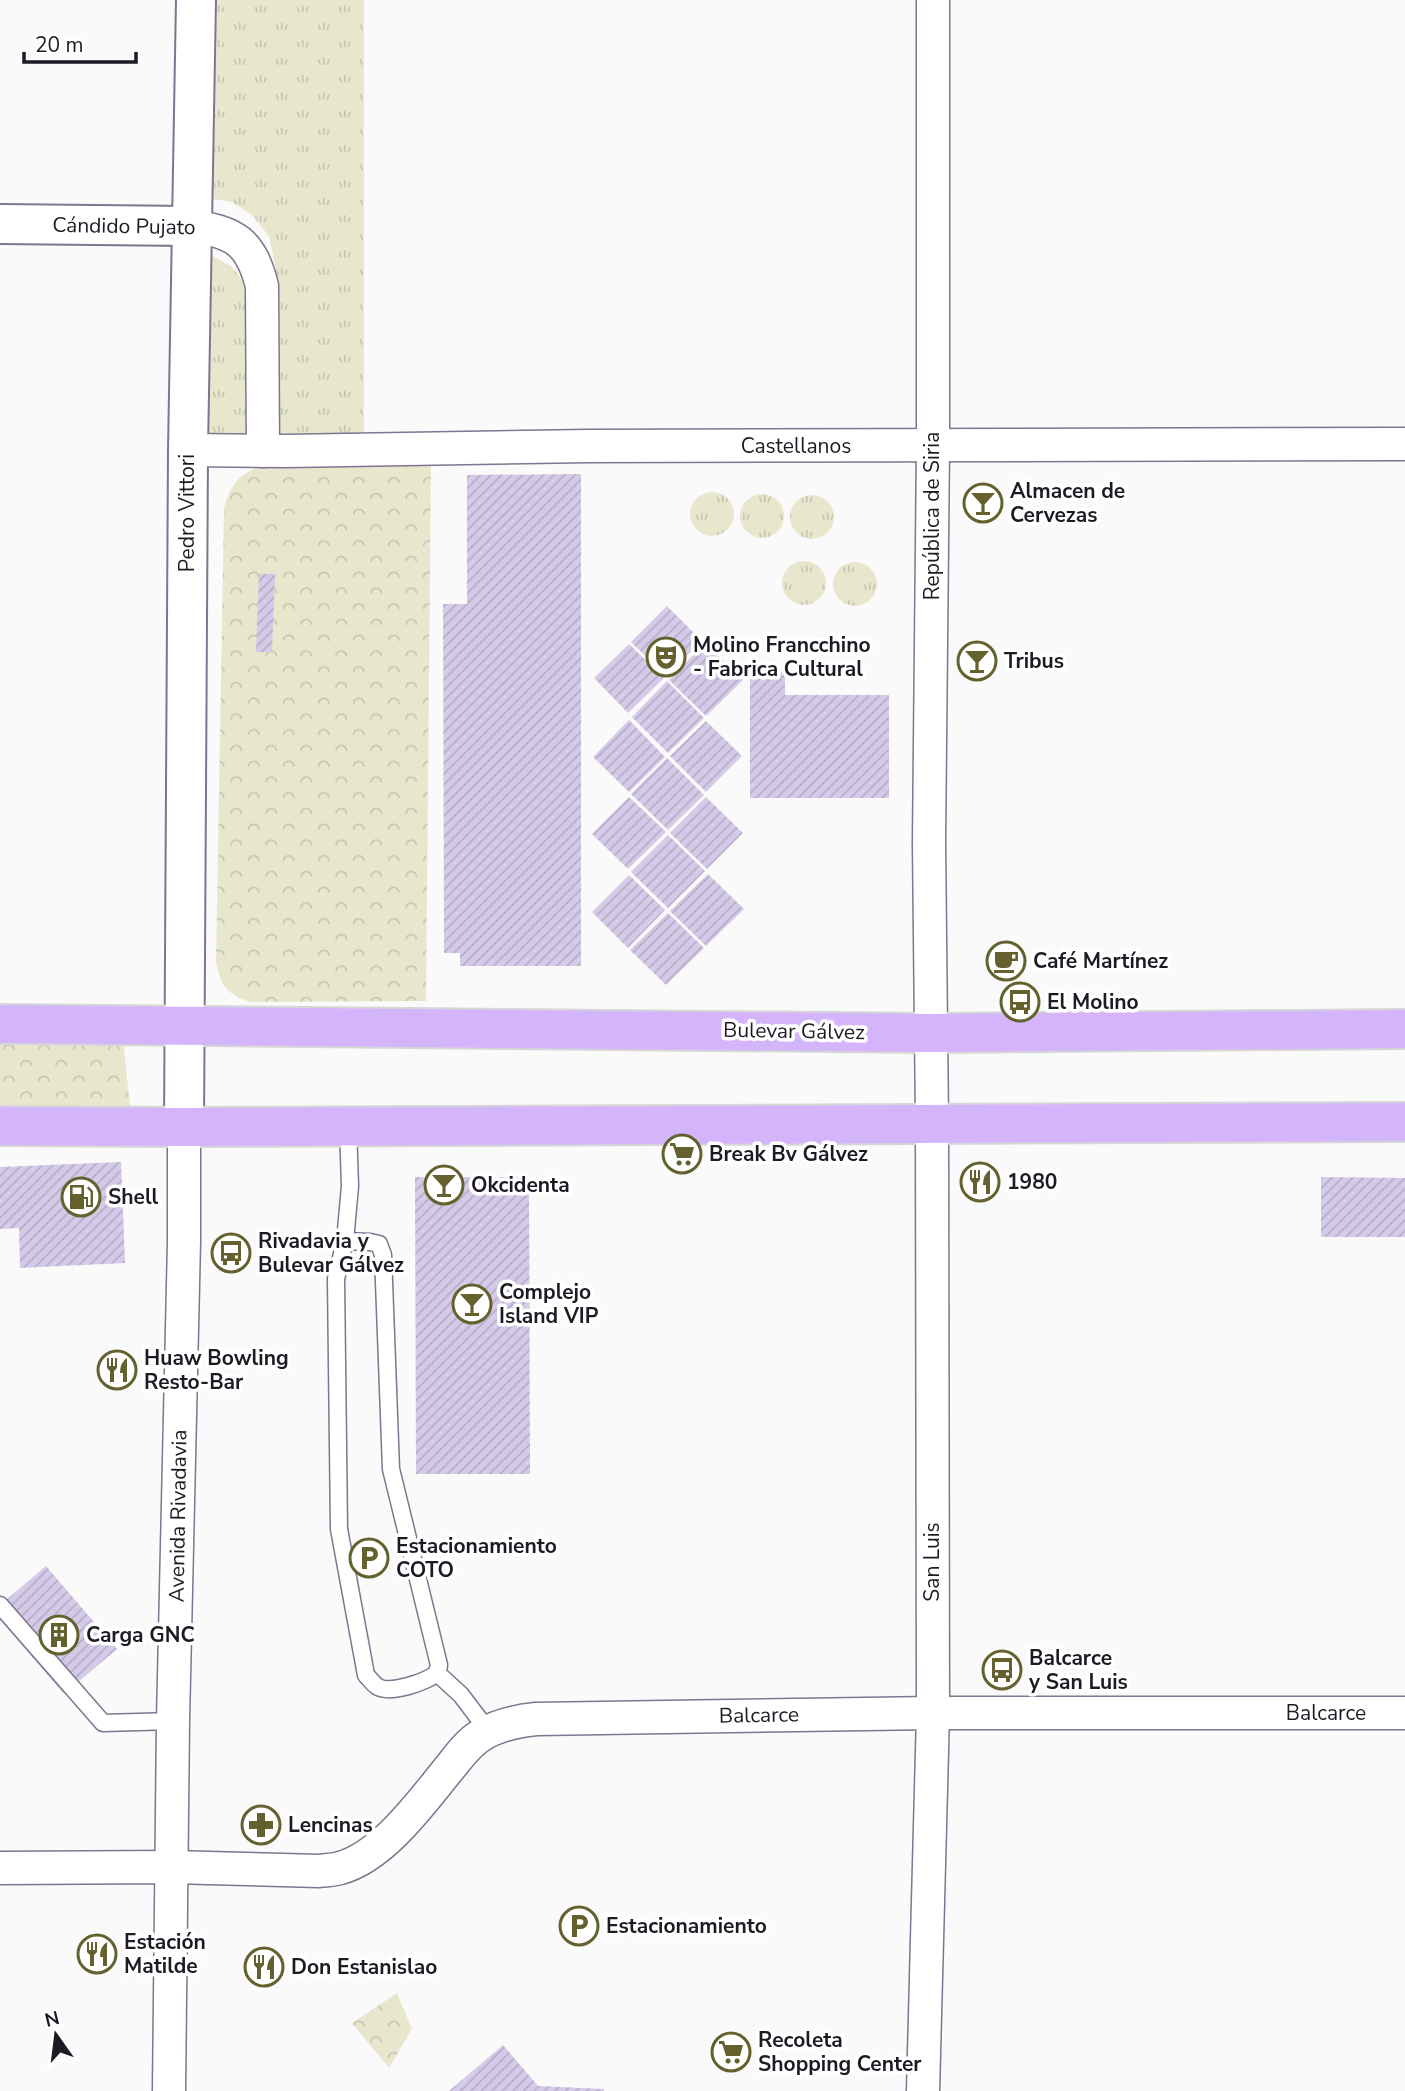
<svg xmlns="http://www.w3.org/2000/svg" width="1405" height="2091" viewBox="0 0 1405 2091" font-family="'Nunito Sans',sans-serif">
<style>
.grass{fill:url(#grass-tufts)}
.forest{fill:url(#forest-crowns)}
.building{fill:url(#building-hatch)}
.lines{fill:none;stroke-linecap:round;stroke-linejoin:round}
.service-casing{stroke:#7f7590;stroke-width:19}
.minor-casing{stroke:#7f7590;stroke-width:35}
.tertiary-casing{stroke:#7f7590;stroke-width:42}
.primary-casing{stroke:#d6d6d8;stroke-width:42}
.service{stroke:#fff;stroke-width:16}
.minor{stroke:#fff;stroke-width:32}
.tertiary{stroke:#fff;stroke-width:38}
.primary{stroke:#d4b5fc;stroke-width:38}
.labels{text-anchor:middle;stroke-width:7;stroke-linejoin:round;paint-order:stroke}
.street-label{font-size:21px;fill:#1e1a24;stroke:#fff}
.poi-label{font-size:21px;font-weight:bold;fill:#1e1a24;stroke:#fff;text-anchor:start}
</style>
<defs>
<pattern id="grass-tufts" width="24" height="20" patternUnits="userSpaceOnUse" patternTransform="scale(1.75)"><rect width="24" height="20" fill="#e8e7ce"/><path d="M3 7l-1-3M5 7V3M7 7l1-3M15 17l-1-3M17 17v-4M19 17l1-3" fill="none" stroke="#c7c6b1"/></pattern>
<pattern id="forest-crowns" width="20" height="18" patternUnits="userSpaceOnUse" patternTransform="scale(1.75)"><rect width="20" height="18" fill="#e8e7ce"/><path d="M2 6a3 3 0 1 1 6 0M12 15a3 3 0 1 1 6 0" fill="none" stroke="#c7c6b1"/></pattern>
<pattern id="building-hatch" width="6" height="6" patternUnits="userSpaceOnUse" patternTransform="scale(1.75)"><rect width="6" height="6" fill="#d5cae8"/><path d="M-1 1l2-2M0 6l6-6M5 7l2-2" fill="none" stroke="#b6adc7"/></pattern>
</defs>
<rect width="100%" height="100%" fill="#fafafa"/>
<g class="grass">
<path d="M 212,0 L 364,0 L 364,438 L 277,438 L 277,275 L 269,236 L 252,215 L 232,202 L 207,198 Z"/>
<path d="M 205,252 L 231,266 L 242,280 L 251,302 L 252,438 L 203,438 Z"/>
<circle cx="712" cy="514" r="22"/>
<circle cx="762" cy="516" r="22"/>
<circle cx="812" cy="517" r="22"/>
<circle cx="804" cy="583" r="22"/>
<circle cx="855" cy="584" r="22"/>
</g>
<g class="forest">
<path d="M 431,462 L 426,1001 L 250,1002 C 228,995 221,986 216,963 L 224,508 C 231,482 242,471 268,464 Z"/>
<path d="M 0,1040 L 123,1040 L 130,1106 L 0,1106 Z"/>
<path d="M 397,1993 L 412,2029 L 389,2068 L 352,2023 Z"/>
</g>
<g class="building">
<path d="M 581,474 L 581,966 L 460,966 L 460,953 L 444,953 L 443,604 L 467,604 L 467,475 Z"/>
<path d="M 259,574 L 275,574 L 272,652 L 256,652 Z"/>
<path d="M 667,606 L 702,641 L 666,676 L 631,642 Z"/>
<path d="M 705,643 L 743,680 L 706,716 L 669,680 Z"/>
<path d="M 629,644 L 664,678 L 628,713 L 594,678 Z"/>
<path d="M 750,672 L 785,672 L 785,695 L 889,695 L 889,798 L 750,798 Z"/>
<path d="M 667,681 L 704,718 L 668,753 L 632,717 Z"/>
<path d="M 629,720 L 665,757 L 629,792 L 593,757 Z"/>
<path d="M 706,721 L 742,756 L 706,792 L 670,756 Z"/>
<path d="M 667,758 L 704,795 L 668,830 L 631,794 Z"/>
<path d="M 629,797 L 666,832 L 628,869 L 592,834 Z"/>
<path d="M 706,797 L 743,833 L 707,869 L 670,833 Z"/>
<path d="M 668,835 L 705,871 L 668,908 L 631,872 Z"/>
<path d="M 708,874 L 744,909 L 706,946 L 670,911 Z"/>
<path d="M 629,875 L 665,910 L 628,948 L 592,912 Z"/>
<path d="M 668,913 L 704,948 L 666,985 L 630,950 Z"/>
<path d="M 121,1162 L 125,1263 L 20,1268 L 19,1228 L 0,1229 L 0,1167 Z"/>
<path d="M 415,1177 L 529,1177 L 530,1474 L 416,1474 Z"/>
<path d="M 1321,1177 L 1405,1178 L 1405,1237 L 1321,1237 Z"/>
<path d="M 46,1566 L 117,1649 L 64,1694 L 0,1620 L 0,1605 Z"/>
<path d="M 503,2045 L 538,2086 L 604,2089 L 604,2091 L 449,2091 Z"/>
</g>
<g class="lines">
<defs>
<g id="service">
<path d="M 345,1241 L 370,1242 L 379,1244 L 383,1255 L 391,1469 L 439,1665 L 437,1673 C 426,1682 391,1694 378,1687 C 373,1684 370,1679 366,1675 L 339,1529 L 336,1279 L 345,1241 L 350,1186 L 348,1126"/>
<path d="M 0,1605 L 103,1723 L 173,1721"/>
<path d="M 437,1673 L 461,1695 L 489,1732"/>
</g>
<g id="minor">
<path d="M 191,226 C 235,232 251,242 262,286 L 263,451"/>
<path d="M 188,450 L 286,451 L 589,446 L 1405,444"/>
<path d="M 0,1868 L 171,1867 L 319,1871 C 326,1870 334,1870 340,1868 C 382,1857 421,1803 447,1771 C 457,1759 467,1744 480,1736 C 497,1725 516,1721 536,1719 L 933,1713 L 1405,1713"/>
<path d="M 169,2091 L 173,1721 L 184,1241 L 184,1127"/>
<path d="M 923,2091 L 933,1713 L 932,1122 L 929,843 L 933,445 L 933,0"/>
</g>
<g id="tertiary">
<path d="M 0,224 L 191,226"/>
<path d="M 184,1127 L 188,450 L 196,0"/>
</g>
<g id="primary">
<path d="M 0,1024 L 931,1033 L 1405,1029"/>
<path d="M 0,1126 L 184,1127 L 1405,1122"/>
</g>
</defs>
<use href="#service" class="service-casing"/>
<use href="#minor" class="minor-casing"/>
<use href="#tertiary" class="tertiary-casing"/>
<use href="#primary" class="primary-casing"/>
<use href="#service" class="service"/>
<use href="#minor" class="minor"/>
<use href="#tertiary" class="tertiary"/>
<use href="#primary" class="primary"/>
</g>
<defs>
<symbol id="bar-ring" viewBox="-11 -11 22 22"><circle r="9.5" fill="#fff" stroke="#64612e" stroke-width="1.5"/><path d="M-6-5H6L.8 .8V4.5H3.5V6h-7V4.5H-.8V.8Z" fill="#64612e"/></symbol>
<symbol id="theatre-ring" viewBox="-11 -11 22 22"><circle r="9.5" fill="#fff" stroke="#64612e" stroke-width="1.5"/><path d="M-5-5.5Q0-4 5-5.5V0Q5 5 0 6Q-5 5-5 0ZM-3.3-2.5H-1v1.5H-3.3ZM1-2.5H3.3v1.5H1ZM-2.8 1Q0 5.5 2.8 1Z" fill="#64612e"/></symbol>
<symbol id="cafe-ring" viewBox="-11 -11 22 22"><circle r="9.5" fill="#fff" stroke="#64612e" stroke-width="1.5"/><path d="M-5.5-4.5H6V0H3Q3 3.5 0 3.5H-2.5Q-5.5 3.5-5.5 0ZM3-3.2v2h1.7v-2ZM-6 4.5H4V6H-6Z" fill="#64612e"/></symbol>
<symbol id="bus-ring" viewBox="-11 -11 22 22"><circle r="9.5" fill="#fff" stroke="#64612e" stroke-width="1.5"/><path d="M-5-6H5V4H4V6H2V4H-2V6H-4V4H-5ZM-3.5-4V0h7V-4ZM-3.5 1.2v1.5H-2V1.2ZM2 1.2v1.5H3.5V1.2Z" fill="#64612e"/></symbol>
<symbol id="supermarket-ring" viewBox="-11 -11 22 22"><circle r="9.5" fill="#fff" stroke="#64612e" stroke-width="1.5"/><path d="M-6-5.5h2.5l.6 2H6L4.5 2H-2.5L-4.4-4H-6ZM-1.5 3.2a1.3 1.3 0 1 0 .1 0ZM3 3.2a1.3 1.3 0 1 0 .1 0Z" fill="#64612e"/></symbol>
<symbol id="restaurant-ring" viewBox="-11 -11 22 22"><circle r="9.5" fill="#fff" stroke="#64612e" stroke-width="1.5"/><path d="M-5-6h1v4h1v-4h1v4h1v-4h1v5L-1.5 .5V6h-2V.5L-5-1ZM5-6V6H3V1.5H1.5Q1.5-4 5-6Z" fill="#64612e"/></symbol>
<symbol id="fuel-ring" viewBox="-11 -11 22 22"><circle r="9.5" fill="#fff" stroke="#64612e" stroke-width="1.5"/><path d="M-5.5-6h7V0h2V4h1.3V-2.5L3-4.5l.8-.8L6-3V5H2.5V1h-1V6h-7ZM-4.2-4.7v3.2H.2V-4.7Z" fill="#64612e"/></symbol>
<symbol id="parking-ring" viewBox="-11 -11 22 22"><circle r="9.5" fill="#fff" stroke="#64612e" stroke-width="1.5"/><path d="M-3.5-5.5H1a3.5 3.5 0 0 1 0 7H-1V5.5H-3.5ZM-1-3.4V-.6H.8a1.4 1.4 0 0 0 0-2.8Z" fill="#64612e"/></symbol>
<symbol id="building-ring" viewBox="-11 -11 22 22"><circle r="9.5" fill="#fff" stroke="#64612e" stroke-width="1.5"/><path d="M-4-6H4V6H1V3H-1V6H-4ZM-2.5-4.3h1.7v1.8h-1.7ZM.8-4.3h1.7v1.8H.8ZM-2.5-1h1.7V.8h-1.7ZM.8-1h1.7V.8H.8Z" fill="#64612e"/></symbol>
<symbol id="pharmacy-ring" viewBox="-11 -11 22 22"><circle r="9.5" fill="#fff" stroke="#64612e" stroke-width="1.5"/><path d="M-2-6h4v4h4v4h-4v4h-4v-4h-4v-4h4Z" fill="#64612e"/></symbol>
</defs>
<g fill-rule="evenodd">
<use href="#bar-ring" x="961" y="481" width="44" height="44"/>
<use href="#theatre-ring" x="644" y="635" width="44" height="44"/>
<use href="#bar-ring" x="955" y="639" width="44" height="44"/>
<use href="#cafe-ring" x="984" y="939" width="44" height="44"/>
<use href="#bus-ring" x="998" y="980" width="44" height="44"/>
<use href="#supermarket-ring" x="660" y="1132" width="44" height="44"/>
<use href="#restaurant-ring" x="958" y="1160" width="44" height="44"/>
<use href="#bar-ring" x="422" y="1163" width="44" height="44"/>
<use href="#fuel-ring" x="59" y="1175" width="44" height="44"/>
<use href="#bus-ring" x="209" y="1231" width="44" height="44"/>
<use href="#bar-ring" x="450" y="1282" width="44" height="44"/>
<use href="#restaurant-ring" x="95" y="1348" width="44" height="44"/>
<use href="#parking-ring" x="347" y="1536" width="44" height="44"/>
<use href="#building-ring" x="37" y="1613" width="44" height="44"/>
<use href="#bus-ring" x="980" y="1648" width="44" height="44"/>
<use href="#pharmacy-ring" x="239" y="1803" width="44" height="44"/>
<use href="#parking-ring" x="557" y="1904" width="44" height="44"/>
<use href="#restaurant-ring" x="75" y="1932" width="44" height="44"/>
<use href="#restaurant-ring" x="242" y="1945" width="44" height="44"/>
<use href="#supermarket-ring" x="709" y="2030" width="44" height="44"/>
</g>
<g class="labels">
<g class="street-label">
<text transform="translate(124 226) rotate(1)" y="7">Cándido Pujato</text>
<text x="796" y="453">Castellanos</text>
<text transform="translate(187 513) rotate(-90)" y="7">Pedro Vittori</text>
<text transform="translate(932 516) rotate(-90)" y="7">República de Siria</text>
<text transform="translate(794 1031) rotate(1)" y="7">Bulevar Gálvez</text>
<text transform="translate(178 1516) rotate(-89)" y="7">Avenida Rivadavia</text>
<text transform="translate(932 1562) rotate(-90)" y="7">San Luis</text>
<text x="1326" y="1720">Balcarce</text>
<text transform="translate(759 1715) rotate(-1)" y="7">Balcarce</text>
</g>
<g class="poi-label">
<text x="1010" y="498">Almacen de<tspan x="1010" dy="24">Cervezas</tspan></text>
<text x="693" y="652">Molino Francchino<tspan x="693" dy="24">- Fabrica Cultural</tspan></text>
<text x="1004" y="668">Tribus</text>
<text x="1033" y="968">Café Martínez</text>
<text x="1047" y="1009">El Molino</text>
<text x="709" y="1161">Break Bv Gálvez</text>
<text x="1007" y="1189">1980</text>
<text x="471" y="1192">Okcidenta</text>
<text x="108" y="1204">Shell</text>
<text x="258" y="1248">Rivadavia y<tspan x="258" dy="24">Bulevar Gálvez</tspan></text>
<text x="499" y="1299">Complejo<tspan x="499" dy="24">Island VIP</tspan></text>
<text x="144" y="1365">Huaw Bowling<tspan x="144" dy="24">Resto-Bar</tspan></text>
<text x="396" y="1553">Estacionamiento<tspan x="396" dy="24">COTO</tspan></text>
<text x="86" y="1642">Carga GNC</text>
<text x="1029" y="1665">Balcarce<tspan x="1029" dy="24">y San Luis</tspan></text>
<text x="288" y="1832">Lencinas</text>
<text x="606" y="1933">Estacionamiento</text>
<text x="124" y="1949">Estación<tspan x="124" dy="24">Matilde</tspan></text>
<text x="291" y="1974">Don Estanislao</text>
<text x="758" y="2047">Recoleta<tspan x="758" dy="24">Shopping Center</tspan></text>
</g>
</g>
<g transform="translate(56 2035) rotate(346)" stroke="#ffffff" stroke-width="5" paint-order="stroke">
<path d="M0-5L12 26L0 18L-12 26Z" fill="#1e1a24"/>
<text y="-10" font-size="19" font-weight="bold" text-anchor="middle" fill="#1e1a24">N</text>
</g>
<path d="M24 52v10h112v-10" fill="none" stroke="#1e1a24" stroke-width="3.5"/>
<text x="35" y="52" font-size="21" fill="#1e1a24" stroke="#ffffff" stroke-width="5" paint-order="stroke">20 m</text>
</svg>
